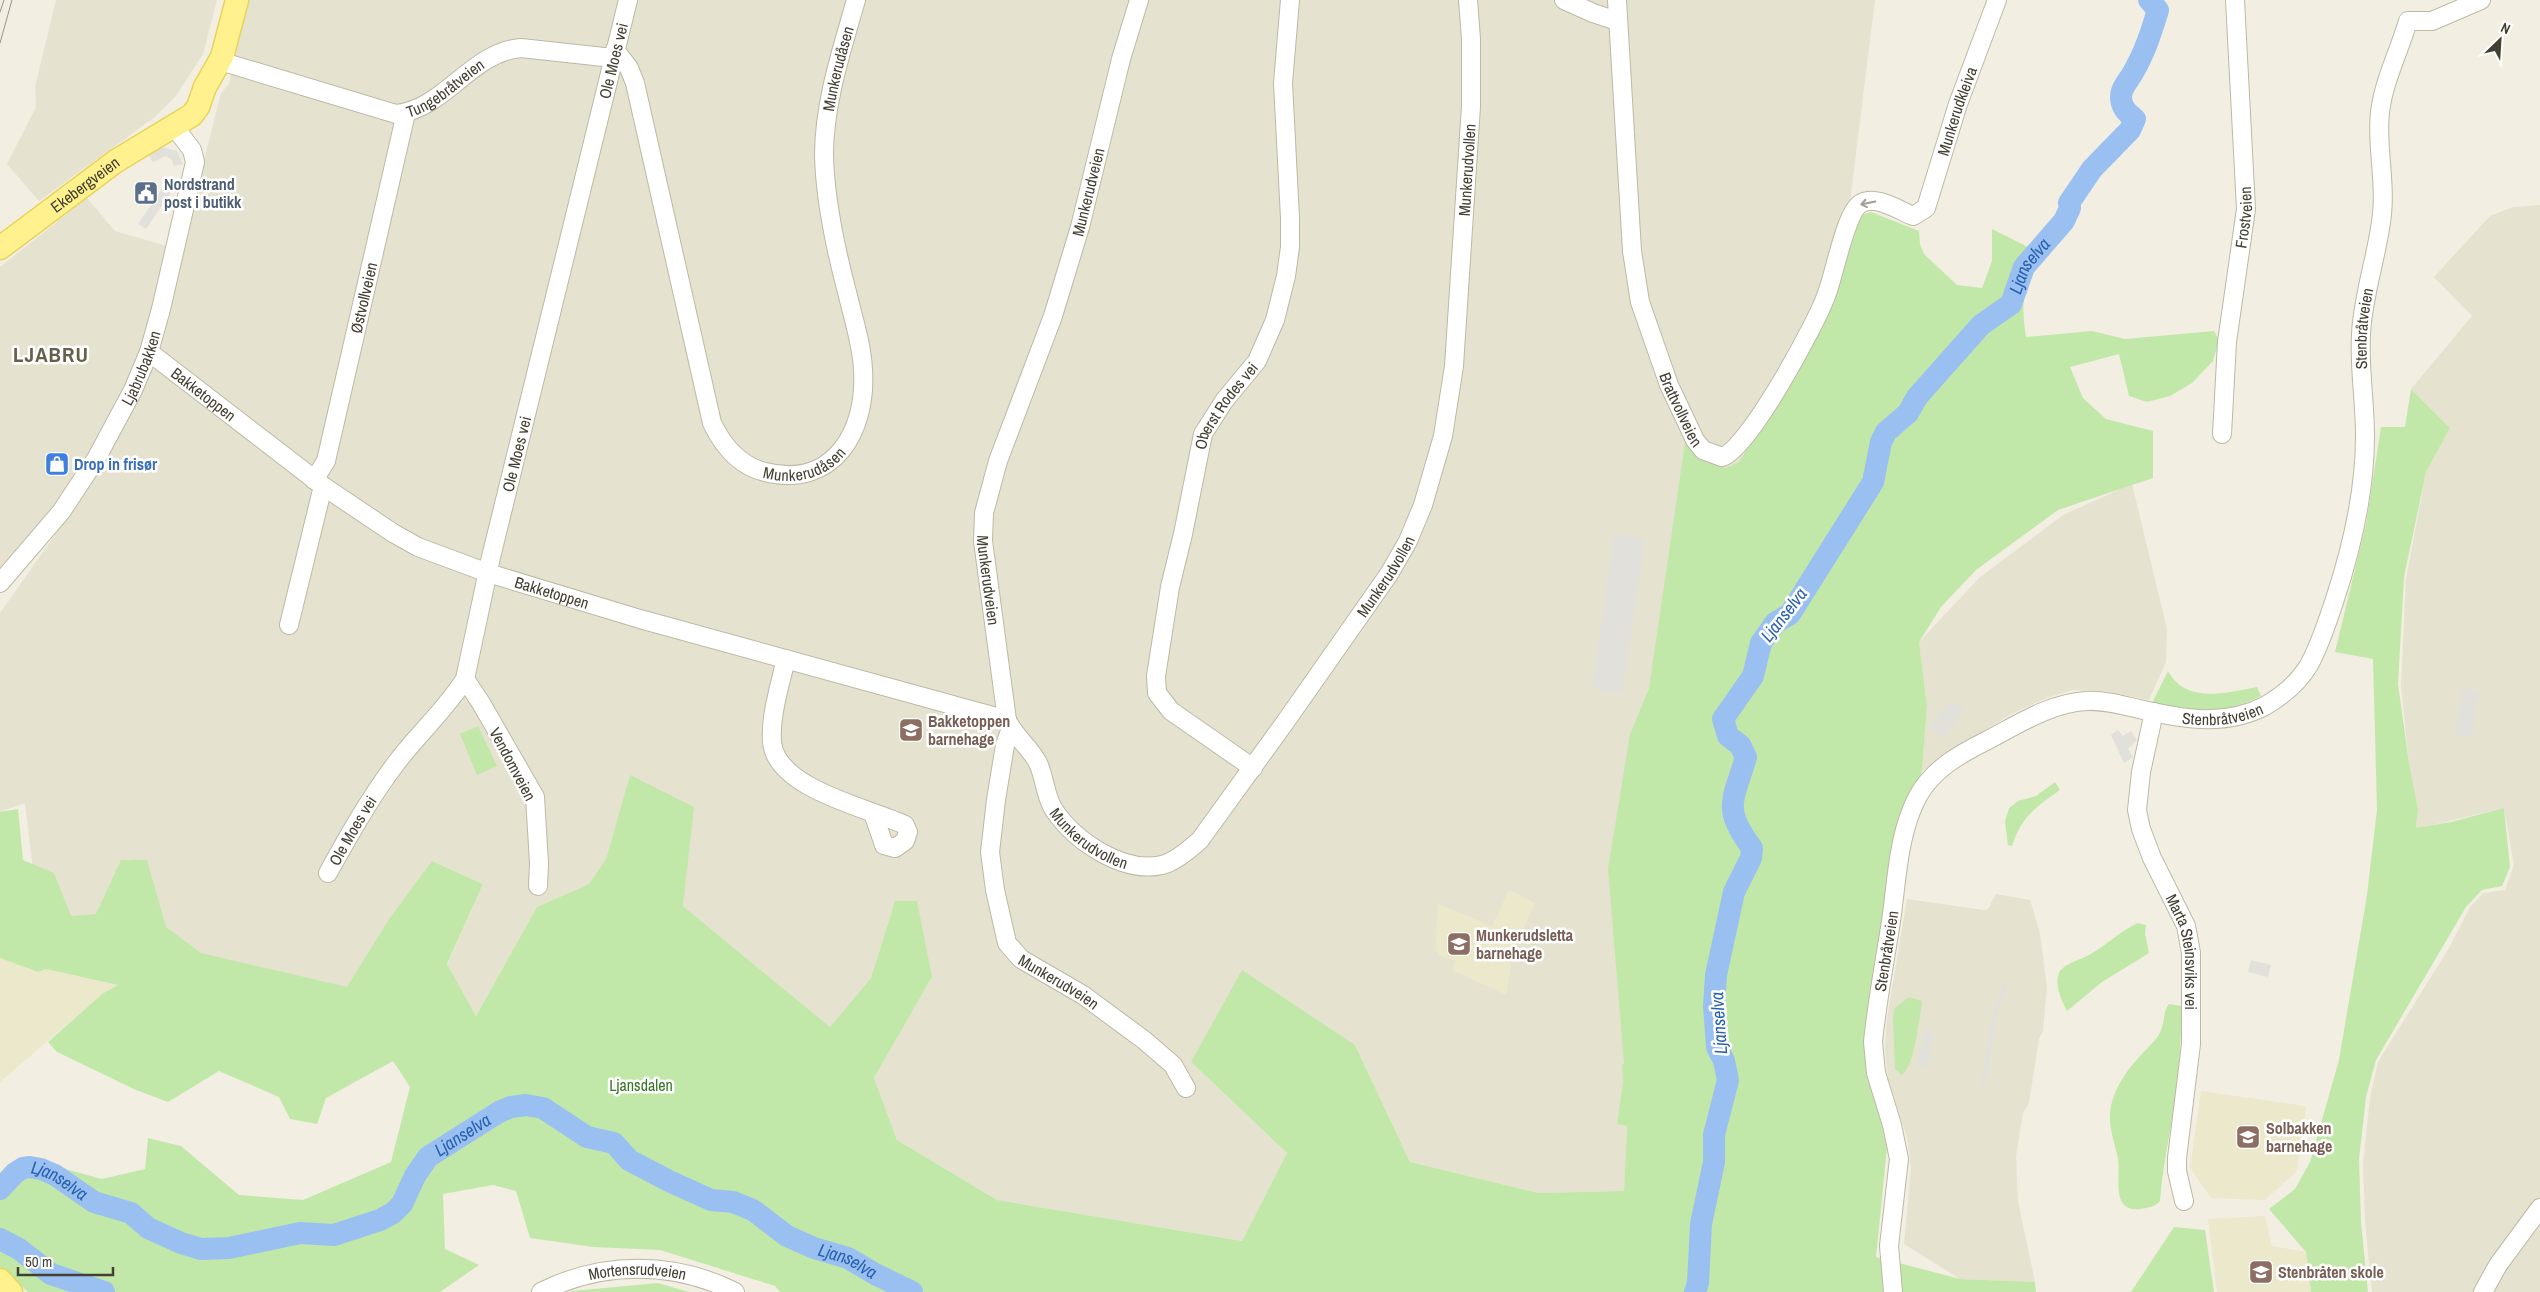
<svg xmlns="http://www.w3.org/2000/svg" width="2540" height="1292" viewBox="0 0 2540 1292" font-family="'Archivo Narrow',sans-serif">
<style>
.residential{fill:#e6e2d0}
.education{fill:#ece8cb}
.green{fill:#c1e8a8}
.parking{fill:#e2e0db}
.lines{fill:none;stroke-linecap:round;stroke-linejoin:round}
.river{stroke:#9ac0f2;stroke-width:22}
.minor-casing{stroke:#bdb9a4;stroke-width:20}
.major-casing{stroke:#e7d45a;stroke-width:25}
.minor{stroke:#fff;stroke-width:18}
.major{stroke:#fff18d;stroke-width:22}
.tram{stroke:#939393;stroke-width:1}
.oneway{stroke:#a19f98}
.labels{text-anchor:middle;stroke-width:5;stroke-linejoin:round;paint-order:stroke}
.street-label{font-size:16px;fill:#433f32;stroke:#fff}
.service-label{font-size:16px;font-weight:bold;fill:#4e5e75;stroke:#fff;text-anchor:start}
.shop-label{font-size:16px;font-weight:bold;fill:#366cbe;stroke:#fff;text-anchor:start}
.education-label{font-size:16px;font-weight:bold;fill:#785e54;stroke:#fff;text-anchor:start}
.park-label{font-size:16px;fill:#367625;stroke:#fff}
.water-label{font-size:18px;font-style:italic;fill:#2961b1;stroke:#fff}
.district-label{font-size:21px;font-weight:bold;letter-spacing:1px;fill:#665f49;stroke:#fff}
</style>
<rect width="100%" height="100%" fill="#f2efe2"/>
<g class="residential">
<path d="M 56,0 L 217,0 L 203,54 L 175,97 L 155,117 L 39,201 L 7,164 L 36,107 L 35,87 Z"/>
<path d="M 247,0 L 1875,0 L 1848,219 L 1804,359 L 1739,462 L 1726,468 L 1709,464 L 1696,451 L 1649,688 L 1630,734 L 1628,1107 L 1624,1191 L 1539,1193 L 1410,1162 L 1355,1045 L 1191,1062 L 1287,1153 L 1242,1241 L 997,1200 L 897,1140 L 874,1078 L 932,977 L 895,901 L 871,978 L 830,1027 L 683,906 L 693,807 L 630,776 L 606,859 L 589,884 L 537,907 L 476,1016 L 447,965 L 483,884 L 433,861 L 389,919 L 348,987 L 296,995 L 162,936 L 139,865 L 128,859 L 94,924 L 67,923 L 35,887 L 25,803 L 0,812 L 0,613 L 67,518 L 122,428 L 161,348 L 199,180 L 221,93 L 229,84 Z"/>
<path d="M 87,198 L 115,231 L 167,246 L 132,385 L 67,493 L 0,571 L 0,267 Z"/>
<path d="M 2540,205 L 2540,1292 L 2372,1292 L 2365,1222 L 2363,1163 L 2370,1098 L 2378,1062 L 2449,948 L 2470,907 L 2483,893 L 2505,890 L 2514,865 L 2504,808 L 2416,829 L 2418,809 L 2409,763 L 2401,686 L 2406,579 L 2426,472 L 2450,428 L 2411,389 L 2472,316 L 2434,277 L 2490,216 L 2513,207 Z"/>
<path d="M 2132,484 L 2167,629 L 2166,662 L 2149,700 L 2103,691 L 2074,690 L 2049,697 L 2011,714 L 1922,771 L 1927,706 L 1919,642 L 1980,577 L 2063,515 Z"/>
<path d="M 1996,894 L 2030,900 L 2040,933 L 2047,988 L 2043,1031 L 2039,1039 L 2029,1103 L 2023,1113 L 2016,1156 L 2018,1201 L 2035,1282 L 1960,1279 L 1904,1244 L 1911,1167 L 1907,1137 L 1888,1079 L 1885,1048 L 1887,1018 L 1907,899 L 1984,910 L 1988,909 Z"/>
</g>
<g class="education">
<path d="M 1509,890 L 1535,903 L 1509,960 L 1511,967 L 1506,995 L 1452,970 L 1456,961 L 1439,955 L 1436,951 L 1436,934 L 1438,904 L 1492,926 Z"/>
<path d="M 0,958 L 38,972 L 46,969 L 118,985 L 102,994 L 0,1082 Z"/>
<path d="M 2201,1091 L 2306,1106 L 2297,1171 L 2265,1200 L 2211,1198 L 2190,1168 Z"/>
<path d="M 2265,1216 L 2272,1246 L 2307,1252 L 2311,1292 L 2217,1292 L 2208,1219 Z"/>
</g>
<g class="green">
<path d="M 1871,212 L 1919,231 L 1920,244 L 1924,254 L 1957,285 L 1982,288 L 1992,261 L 1992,229 L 2046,256 C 2021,283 2021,303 2026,337 L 2092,331 L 2125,339 L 2214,331 L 2219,340 L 2213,361 L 2192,383 L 2170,396 L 2147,402 L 2129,396 L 2119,354 L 2070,367 L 2083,398 L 2106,419 L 2153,431 L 2153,478 L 2058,510 L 1976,570 L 1941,607 L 1919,642 L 1927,706 L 1922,771 L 1910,801 L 1873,981 L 1865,1057 L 1887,1148 L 1876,1257 L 1960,1279 L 2035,1282 L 2036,1292 L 780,1292 L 775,1286 L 660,1250 L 593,1247 L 530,1238 L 516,1191 L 493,1185 L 443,1194 L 445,1249 L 479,1265 L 440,1292 L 28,1292 L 0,1267 L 0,1179 L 28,1159 L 102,1179 L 145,1169 L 148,1138 L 181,1146 L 239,1195 L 303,1200 L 391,1162 L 410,1087 L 393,1061 L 326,1098 L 317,1124 L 290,1119 L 279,1097 L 219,1071 L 168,1102 L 136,1090 L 57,1052 L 48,1042 L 102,994 L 118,985 L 46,969 L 38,972 L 0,958 L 0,812 L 18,809 L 23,860 L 54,873 L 71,916 L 96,914 L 121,860 L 147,860 L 166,927 L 201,953 L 347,987 L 389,919 L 432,861 L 483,884 L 447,964 L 476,1016 L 537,907 L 589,884 L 606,859 L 630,775 L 694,807 L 683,906 L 830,1027 L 871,978 L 895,901 L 917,901 L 932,977 L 874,1078 L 897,1140 L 997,1200 L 1242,1241 L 1287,1153 L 1191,1062 L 1242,970 L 1355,1045 L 1410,1162 L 1539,1193 L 1624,1191 L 1627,1126 L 1617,1124 L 1623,1082 L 1622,1064 L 1624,1064 L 1608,869 L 1630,734 L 1649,688 L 1686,436 C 1698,454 1704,462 1726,468 L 1739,462 L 1767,416 L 1859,216 Z"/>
<path d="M 2411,389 L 2450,428 L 2426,472 L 2404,577 L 2398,684 L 2409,763 L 2418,809 L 2416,828 L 2451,822 L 2504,808 L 2510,867 L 2502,886 L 2482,890 L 2466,907 L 2376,1060 L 2366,1097 L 2359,1160 L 2361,1222 L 2368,1292 L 2311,1292 L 2306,1252 L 2269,1209 L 2295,1189 L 2310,1162 L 2339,1060 L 2367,895 L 2377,810 L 2373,659 L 2335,652 L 2366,524 L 2381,427 L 2405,427 Z"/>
<path d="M 2168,671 C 2186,704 2226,693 2257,687 L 2261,696 C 2218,716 2198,712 2152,703 Z"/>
<path d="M 478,726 L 497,766 L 477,775 L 460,734 Z"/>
<path d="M 2055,782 L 2060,790 C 2036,807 2021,817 2012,846 L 2008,845 L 2005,822 L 2009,808 L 2018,801 L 2036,796 Z"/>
<path d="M 2138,923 L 2146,925 L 2145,934 L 2149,953 L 2102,982 L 2067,1011 C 2062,1001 2054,985 2059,973 C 2063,964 2080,960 2089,955 C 2106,946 2121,930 2138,923 Z"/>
<path d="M 1909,997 L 1922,1001 L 1922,1005 C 1918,1022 1915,1064 1902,1075 L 1895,1069 L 1893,1018 L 1895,1008 Z"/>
<path d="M 2169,1004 L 2182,1006 C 2181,1033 2180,1059 2177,1086 C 2172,1125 2163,1162 2160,1201 C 2155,1207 2147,1208 2140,1209 C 2110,1212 2121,1177 2118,1159 C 2114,1138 2106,1123 2112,1102 C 2117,1084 2129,1067 2142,1054 C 2149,1046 2158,1039 2161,1030 C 2165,1021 2163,1011 2169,1004 Z"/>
<path d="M 2174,1227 L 2205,1230 L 2214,1292 L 2131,1292 Z"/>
<path d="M 658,1283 L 689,1292 L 570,1292 L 572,1291 Z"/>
</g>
<g class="parking">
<path d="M 162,147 L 177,151 L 183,164 L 174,166 L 172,160 L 166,156 L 153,162 L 148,154 Z"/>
<path d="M 166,183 L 174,188 L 146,229 L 138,224 Z"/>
<path d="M 1614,534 L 1645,539 L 1622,694 L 1592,688 Z"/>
<path d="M 2462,689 L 2479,691 L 2471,737 L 2455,734 Z"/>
<path d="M 1951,700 L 1964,709 L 1944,738 L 1930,727 Z"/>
<path d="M 2118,730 L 2123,736 L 2131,731 L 2137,740 L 2128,749 L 2133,757 L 2124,763 L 2111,735 Z"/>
<path d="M 2251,960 L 2271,965 L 2268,977 L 2248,972 Z"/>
<path d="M 2004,981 L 2008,983 L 1997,1012 L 1985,1086 L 1981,1086 L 1991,1021 Z"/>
<path d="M 1925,1029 L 1934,1032 L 1927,1067 L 1917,1065 Z"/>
</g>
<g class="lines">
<g class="river">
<path id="s1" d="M 0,1189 L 15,1173 L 23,1168 L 30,1167 L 41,1169 L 55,1175 L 94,1202 L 131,1213 L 148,1228 L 181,1243 L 201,1249 L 229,1248 L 300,1233 L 334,1235 L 380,1220 L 393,1213 L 402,1204 L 415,1176 L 428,1157 L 499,1112 L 511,1107 L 526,1105 L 543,1108 L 587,1137 L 614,1143 L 629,1160 L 669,1181 L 711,1200 L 733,1202 L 753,1210 L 787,1236 L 814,1248 L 848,1258 L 875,1274 L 912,1292"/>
<path d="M 0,1239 L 19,1249 L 51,1274 L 104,1292"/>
<path id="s2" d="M 1695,1292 L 1698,1283 L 1701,1224 L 1714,1162 L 1714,1135 L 1728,1080 L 1724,1061 L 1717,1047 L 1714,1006 L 1716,975 L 1734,892 L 1751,858 L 1752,848 C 1722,808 1733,801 1746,757 L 1740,745 L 1728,736 L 1723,719 L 1753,676 L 1761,643 L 1775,623 L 1790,614 L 1873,482 L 1881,442 L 1886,432 L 1908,413 L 1917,397 L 1981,325 L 2011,304 L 2024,267 L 2064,221 L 2070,208 L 2069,203 L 2092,169 L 2130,130 L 2135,119 C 2127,113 2121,107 2121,97 C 2121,89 2127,82 2131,76 C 2144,55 2151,33 2158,10 L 2149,0"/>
</g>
<defs>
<g id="minor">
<path id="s3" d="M 1139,0 L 1121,59 L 1080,227 L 1053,316 L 998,461 L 984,513 L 983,541 L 1007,720 C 1014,736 1030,747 1038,763 C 1045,778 1045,796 1054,810 C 1075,841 1123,874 1162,865 C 1175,862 1190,849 1200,840 L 1286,721 L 1389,574 L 1408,541 L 1423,505 L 1443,436 L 1454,366 L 1471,106 L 1471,39 L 1468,0"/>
<path d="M 1564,0 L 1593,13 L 1617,21"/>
<path id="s4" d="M 1617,0 L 1632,251 L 1640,302 L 1669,385 L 1695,440 L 1703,450 L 1722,457 C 1748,450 1816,324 1826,296 C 1834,277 1845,214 1860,204 C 1875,194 1898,210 1913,216 L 1926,208 L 1958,104 L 1997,0"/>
<path id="s5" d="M 615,50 L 629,68 L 635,83 L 712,423 C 723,446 740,466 765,472 C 833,489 867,432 863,370 C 862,345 854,321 848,296 C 836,251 825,202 824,155 C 824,103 842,49 856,0"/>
<path id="s6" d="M 220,61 L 396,114 C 445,109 471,52 521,48 L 613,58"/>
<path id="s7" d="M 149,352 L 323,486 L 393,533 L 418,547 L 488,573 L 640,619 L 1007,720"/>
<path id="s8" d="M 2222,434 L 2227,342 L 2246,209 L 2235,0"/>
<path id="s9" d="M 314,480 L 326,461 L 406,113"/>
<path id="s10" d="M 0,583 L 61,512 L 96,459 L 133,390 L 149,352 L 161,309 L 195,162 L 192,150 L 173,125"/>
<path d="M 289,625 L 323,486"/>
<path d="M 786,659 C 780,685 770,716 772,742 C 776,789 869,808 905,825 L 908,832 L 905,841 L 895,848 L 884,845 L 873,813"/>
<path d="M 465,679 L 481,703 L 535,797 L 539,863 L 538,886"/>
<path id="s11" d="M 2154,712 L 2141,772 L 2137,810 L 2141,829 L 2152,858 L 2186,926 L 2191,953 L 2191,1044 L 2177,1158 L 2177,1171 L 2184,1201"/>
<path id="s12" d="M 1011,728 L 1005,745 L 996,800 L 990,852 L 995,890 L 1007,943 L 1021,959 L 1083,995 L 1144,1040 L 1173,1065 L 1186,1088"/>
<path id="s13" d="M 1253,768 L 1171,711 L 1157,693 L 1156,676 L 1170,587 L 1183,534 L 1203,434 L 1224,401 L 1257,361 L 1275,320 L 1286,276 L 1290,247 L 1290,218 L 1283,83 L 1290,0"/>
<path id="s14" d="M 328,873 C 349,835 371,796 397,762 C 419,733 446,709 465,679 L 491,557 L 628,0"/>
<path id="s15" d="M 541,1292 C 602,1261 674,1261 735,1292"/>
<path id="s16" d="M 1893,1292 L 1889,1246 L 1899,1159 L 1892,1125 L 1876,1073 L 1873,1042 C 1877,1001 1885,961 1891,921 C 1897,880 1898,833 1918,796 C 1933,769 1960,754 1986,741 C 2017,725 2050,703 2086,701 C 2104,700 2122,705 2139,709 C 2182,719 2224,727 2265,706 C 2282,696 2299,682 2309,665 C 2320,645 2327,623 2334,602 C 2352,548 2365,493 2365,436 C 2365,401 2359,368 2361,334 C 2363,293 2378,254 2382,214 C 2386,180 2376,146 2380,112 C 2384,80 2399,52 2408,21 L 2432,21 L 2481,0"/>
<path d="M 2483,1292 L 2498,1265 L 2540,1208"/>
</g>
<g id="major">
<path id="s17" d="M 0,248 L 116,161 L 192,115 L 198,107 L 205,87 L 222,57 L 237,0"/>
<path d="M 0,1280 L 11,1292"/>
</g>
</defs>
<use href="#minor" class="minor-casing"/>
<use href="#major" class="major-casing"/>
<use href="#minor" class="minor"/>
<use href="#major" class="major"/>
<g class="tram">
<path d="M 0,12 L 4,0"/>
<path d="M 0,43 L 12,0"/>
</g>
</g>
<defs><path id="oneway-shaft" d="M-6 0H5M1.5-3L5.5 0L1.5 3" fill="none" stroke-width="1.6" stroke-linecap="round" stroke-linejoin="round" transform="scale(1.25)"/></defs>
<use class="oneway" href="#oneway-shaft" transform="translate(1868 203) rotate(168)"/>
<defs>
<symbol id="civic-square" viewBox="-11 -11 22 22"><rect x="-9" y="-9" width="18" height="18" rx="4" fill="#5c6f8a" stroke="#fff"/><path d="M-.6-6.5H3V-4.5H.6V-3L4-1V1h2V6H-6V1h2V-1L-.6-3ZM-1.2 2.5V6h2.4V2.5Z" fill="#fff"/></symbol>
<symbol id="shop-square" viewBox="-11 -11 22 22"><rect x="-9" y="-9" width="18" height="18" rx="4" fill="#3f7fe0" stroke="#fff"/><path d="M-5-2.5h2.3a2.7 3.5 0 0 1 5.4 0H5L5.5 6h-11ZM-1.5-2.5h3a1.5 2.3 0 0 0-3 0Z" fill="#fff"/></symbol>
<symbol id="school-square" viewBox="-11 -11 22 22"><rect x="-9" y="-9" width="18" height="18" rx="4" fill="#8d6e63" stroke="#fff"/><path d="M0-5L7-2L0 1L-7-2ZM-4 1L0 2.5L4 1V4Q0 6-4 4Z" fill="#fff"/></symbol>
</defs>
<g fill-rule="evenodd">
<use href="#civic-square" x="132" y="179" width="28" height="28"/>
<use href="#shop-square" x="43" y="450" width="28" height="28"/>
<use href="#school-square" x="897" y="716" width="28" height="28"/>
<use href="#school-square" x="1445" y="930" width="28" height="28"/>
<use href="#school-square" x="2234" y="1123" width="28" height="28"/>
<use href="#school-square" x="2247" y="1258" width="28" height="28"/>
</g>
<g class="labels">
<g class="street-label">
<text dy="6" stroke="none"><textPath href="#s14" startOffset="874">Ole Moes vei</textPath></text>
<text dy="6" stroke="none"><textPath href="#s5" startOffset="938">Munkerudåsen</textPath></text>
<text dy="6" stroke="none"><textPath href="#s6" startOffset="240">Tungebråtveien</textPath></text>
<text dy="6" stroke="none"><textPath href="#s4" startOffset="951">Munkerudkleiva</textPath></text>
<text dy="6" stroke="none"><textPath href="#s3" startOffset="1764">Munkerudvollen</textPath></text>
<text dy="6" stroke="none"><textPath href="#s17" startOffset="106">Ekebergveien</textPath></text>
<text transform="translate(1088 192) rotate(-76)" y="6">Munkerudveien</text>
<text dy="6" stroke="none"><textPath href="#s8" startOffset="218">Frostveien</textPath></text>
<text dy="6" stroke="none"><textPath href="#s9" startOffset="190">Østvollveien</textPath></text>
<text dy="6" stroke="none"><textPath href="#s16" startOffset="1291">Stenbråtveien</textPath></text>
<text dy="6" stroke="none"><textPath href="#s10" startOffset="259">Ljabrubakken</textPath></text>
<text dy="6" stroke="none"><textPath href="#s7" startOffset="69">Bakketoppen</textPath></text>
<text dy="6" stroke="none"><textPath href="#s13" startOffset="422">Oberst Rodes vei</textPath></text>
<text dy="6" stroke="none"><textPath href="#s4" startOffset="418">Brattvollveien</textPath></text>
<text dy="6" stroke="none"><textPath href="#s14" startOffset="469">Ole Moes vei</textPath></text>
<text dy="6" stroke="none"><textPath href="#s5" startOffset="504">Munkerudåsen</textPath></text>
<text dy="6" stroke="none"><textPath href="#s3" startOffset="1344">Munkerudvollen</textPath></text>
<text dy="6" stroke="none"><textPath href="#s3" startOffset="604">Munkerudveien</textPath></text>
<text dy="6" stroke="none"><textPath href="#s7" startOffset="474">Bakketoppen</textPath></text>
<text dy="6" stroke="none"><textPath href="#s16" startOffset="841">Stenbråtveien</textPath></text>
<text transform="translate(513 764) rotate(62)" y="6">Vendomveien</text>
<text dy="6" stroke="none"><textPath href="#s14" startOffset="49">Ole Moes vei</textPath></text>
<text dy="6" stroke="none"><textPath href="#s3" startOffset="894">Munkerudvollen</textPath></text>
<text dy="6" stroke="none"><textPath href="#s16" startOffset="346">Stenbråtveien</textPath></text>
<text dy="6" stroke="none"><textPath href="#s11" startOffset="251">Marta Steinsviks vei</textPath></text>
<text dy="6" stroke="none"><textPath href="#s12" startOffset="284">Munkerudveien</textPath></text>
<text dy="6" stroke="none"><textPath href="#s15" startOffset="100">Mortensrudveien</textPath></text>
</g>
<g class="service-label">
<text x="164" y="190">Nordstrand<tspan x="164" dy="18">post i butikk</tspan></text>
</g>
<g class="shop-label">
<text x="74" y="470">Drop in frisør</text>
</g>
<g class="education-label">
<text x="928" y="727">Bakketoppen<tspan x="928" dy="18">barnehage</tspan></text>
<text x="1476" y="941">Munkerudsletta<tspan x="1476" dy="18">barnehage</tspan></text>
<text x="2266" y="1134">Solbakken<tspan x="2266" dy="18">barnehage</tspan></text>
<text x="2278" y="1278">Stenbråten skole</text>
</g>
<g class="park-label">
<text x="641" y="1091">Ljansdalen</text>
</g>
<g class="water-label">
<text dy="6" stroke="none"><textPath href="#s2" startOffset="1159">Ljanselva</textPath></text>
<text transform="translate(1784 615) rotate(-52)" y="6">Ljanselva</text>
<text transform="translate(1719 1023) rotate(-94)" y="6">Ljanselva</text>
<text dy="6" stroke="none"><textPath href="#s1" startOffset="536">Ljanselva</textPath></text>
<text dy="6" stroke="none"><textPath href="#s1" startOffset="71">Ljanselva</textPath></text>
<text dy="6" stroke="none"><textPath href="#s1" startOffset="971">Ljanselva</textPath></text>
</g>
<g class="district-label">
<text x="51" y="362">LJABRU</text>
</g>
</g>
<g transform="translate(2500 40) rotate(25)" stroke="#ffffff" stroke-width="4" paint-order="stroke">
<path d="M0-4L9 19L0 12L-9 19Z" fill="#433f32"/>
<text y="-8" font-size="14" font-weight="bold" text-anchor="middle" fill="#433f32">N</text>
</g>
<path d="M18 1267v8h95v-8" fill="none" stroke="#433f32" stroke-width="2.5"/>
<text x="25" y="1267" font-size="15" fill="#433f32" stroke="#ffffff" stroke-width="4" paint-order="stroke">50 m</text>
</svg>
